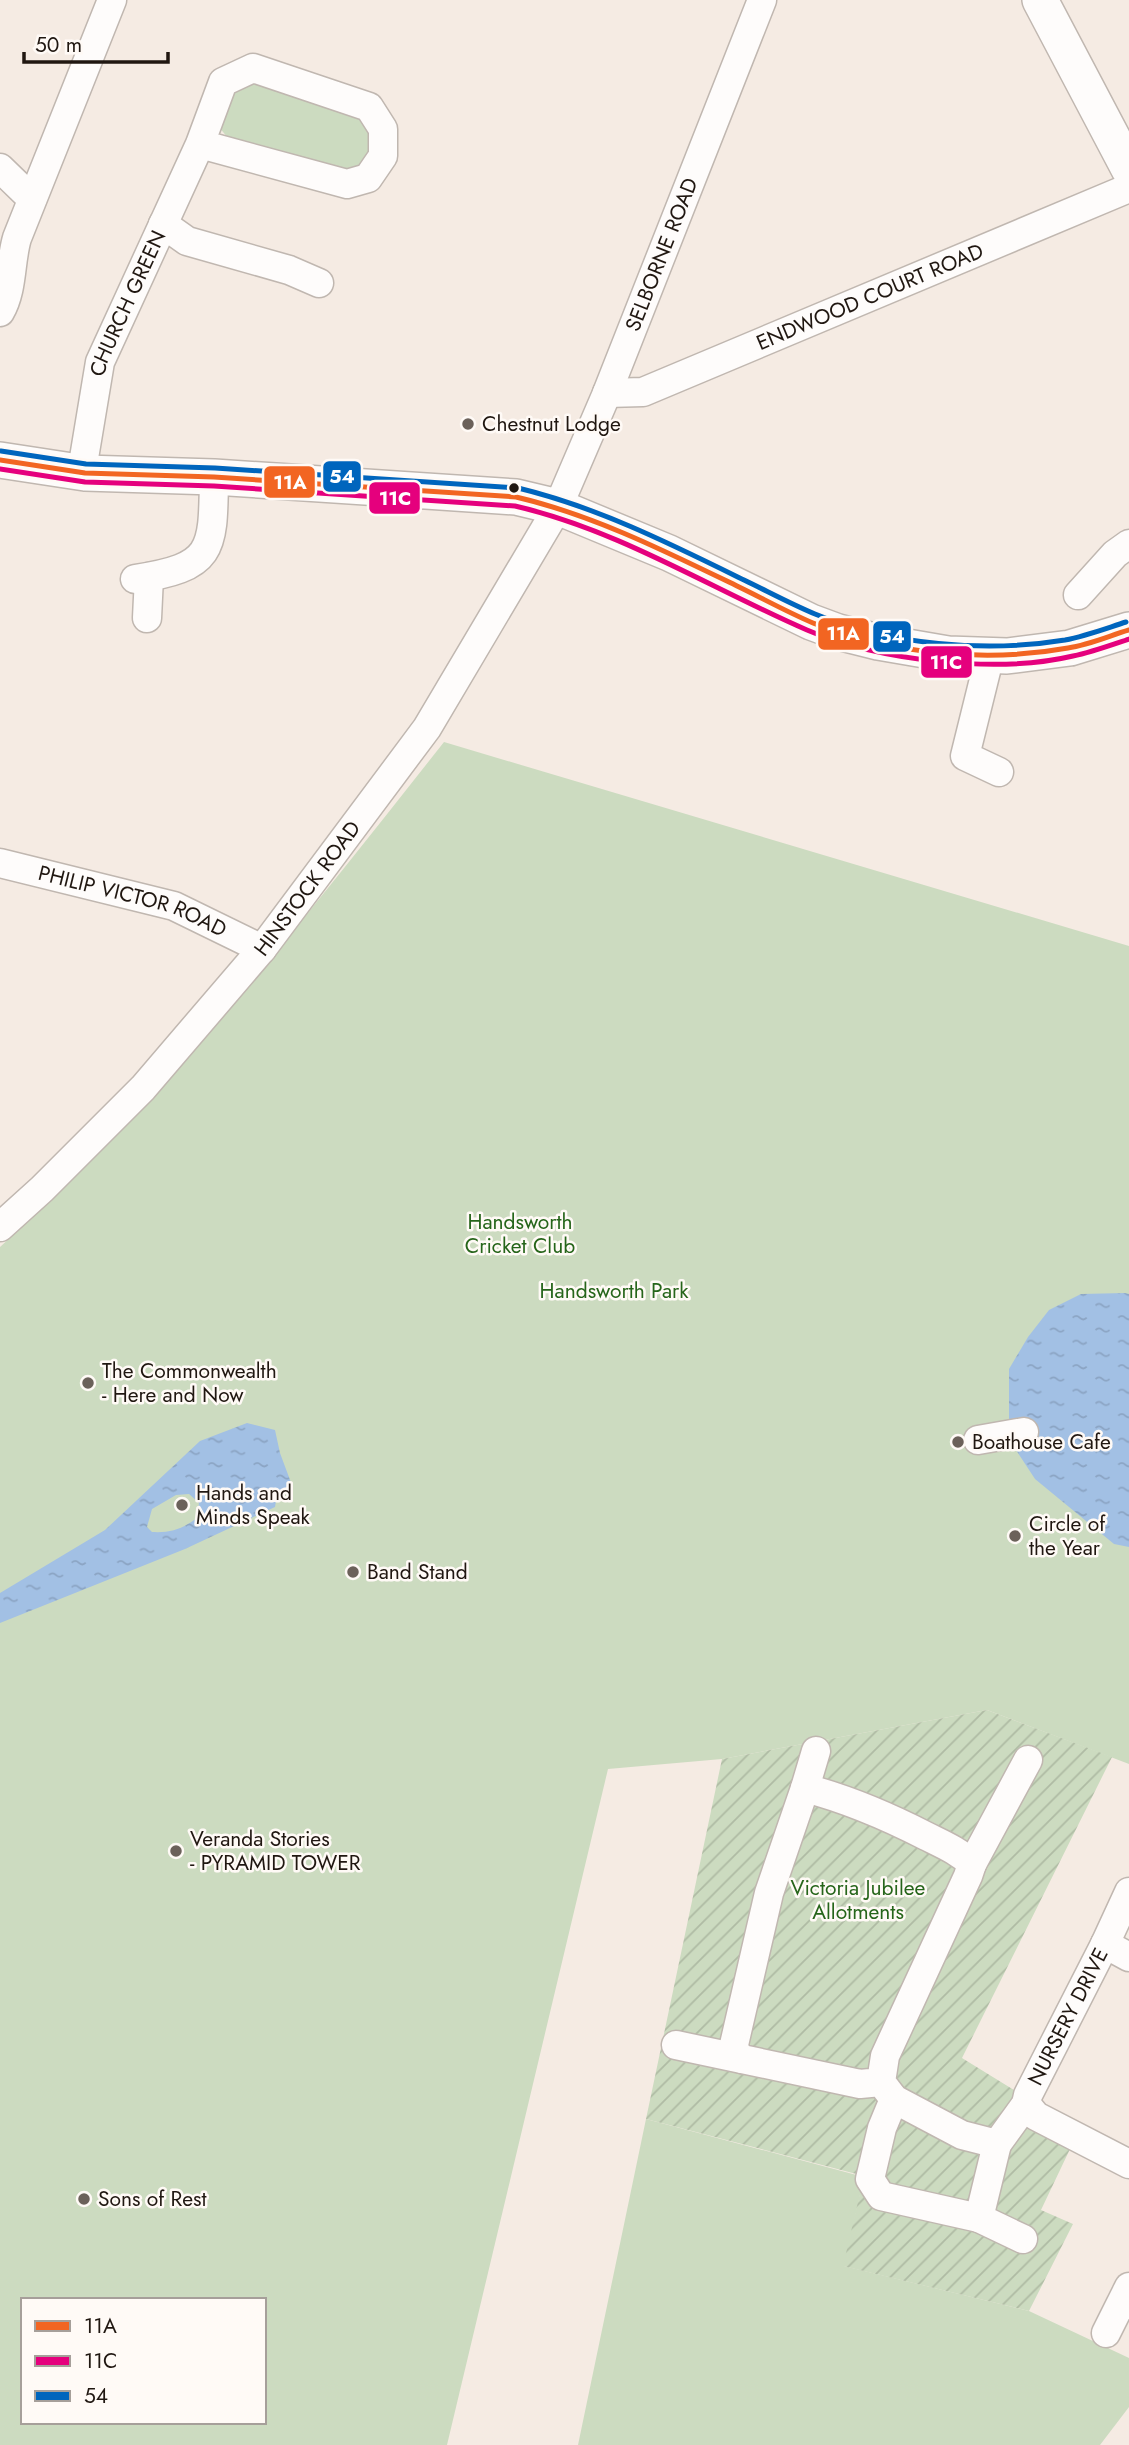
<svg xmlns="http://www.w3.org/2000/svg" width="1129" height="2445" viewBox="0 0 1129 2445" font-family="Jost,sans-serif">
<style>
.green{fill:#ccdbc0;fill-rule:evenodd}
.garden{fill:url(#garden-furrows)}
.water{fill:url(#water-ripples);fill-rule:evenodd}
.lines{fill:none;stroke-linecap:round;stroke-linejoin:round}
.minor-casing{stroke:#c0b7b0;stroke-width:31}
.major-casing{stroke:#c0b7b0;stroke-width:38}
.minor{stroke:#fefcfb;stroke-width:28}
.major{stroke:#fefcfb;stroke-width:35}
.bus-1-casing{stroke:#fffaf6;stroke-width:10}
.bus-2-casing{stroke:#fffaf6;stroke-width:10}
.bus-3-casing{stroke:#fffaf6;stroke-width:10}
.bus-1{stroke:#f26522;stroke-width:5}
.bus-2{stroke:#e5007d;stroke-width:5}
.bus-3{stroke:#0065bd;stroke-width:5}
.poi-dot{fill:#6b615a;stroke:#fffaf6;stroke-width:2.5}
.bus-dot{fill:#201711;stroke:#fffaf6;stroke-width:2.5}
.labels{text-anchor:middle;stroke-width:5;stroke-linejoin:round;paint-order:stroke}
.street-label{font-size:21px;fill:#201711;stroke:#fffaf6}
.poi-label{font-size:21px;fill:#201711;stroke:#fffaf6;text-anchor:start}
.park-label{font-size:21px;fill:#26651a;stroke:#fffaf6}
.line-badge{stroke:#fffaf6;stroke-width:2.5}
.badge-label{font-size:19px;text-anchor:middle;font-weight:bold;fill:#fff}
</style>
<defs>
<pattern id="garden-furrows" width="10" height="10" patternUnits="userSpaceOnUse" patternTransform="scale(1.75)"><rect width="10" height="10" fill="#ccdbc0"/><path d="M-1 1l2-2M0 10L10 0M9 11l2-2" fill="none" stroke="#afbba4"/></pattern>
<pattern id="water-ripples" width="26" height="14" patternUnits="userSpaceOnUse" patternTransform="scale(1.75)"><rect width="26" height="14" fill="#a2c0e4"/><path d="M2 4q2-2 4 0t4 0M15 11q2-2 4 0t4 0" fill="none" stroke="#8ba4c3"/></pattern>
</defs>
<rect width="100%" height="100%" fill="#f5ebe3"/>
<g class="green">
<path d="M 248,79 L 368,121 L 373,155 L 349,175 L 232,143 L 219,127 L 227,93 Z"/>
<path d="M 444,742 L 1129,946 L 1129,1764 L 987,1710 L 722,1759 L 608,1769 L 447,2445 L 0,2445 L 0,1247 C 167,1095 305,918 444,742 ZM 23,2300 L 264,2300 L 264,2422 L 23,2422 Z"/>
<path d="M 646,2119 L 864,2177 L 844,2266 L 1029,2311 L 1129,2358 L 1129,2407 L 1100,2445 L 578,2445 Z"/>
</g>
<path class="garden" d="M 987,1710 L 1112,1757 L 962,2058 L 1019,2093 L 1021,2124 L 1070,2149 L 1041,2210 L 1073,2224 L 1029,2311 L 843,2266 L 864,2176 L 646,2119 L 722,1759 Z"/>
<g class="water">
<path d="M 1125,1293 L 1129,1294 L 1129,1547 L 1114,1544 L 1035,1479 L 1014,1447 L 1009,1423 L 1009,1369 L 1028,1337 L 1049,1310 L 1081,1294 Z"/>
<path d="M 247,1423 L 275,1430 L 280,1453 L 293,1488 L 276,1501 L 275,1507 L 185,1549 L 0,1623 L 0,1593 L 105,1530 L 200,1441 ZM 189,1494 L 199,1503 L 197,1518 C 182,1529 171,1533 152,1532 L 147,1527 L 152,1509 L 176,1495 Z"/>
</g>
<g class="lines">
<defs>
<g id="minor">
<path d="M 0,168 L 32,199"/>
<path d="M 163,224 L 187,241 L 289,270 L 319,283"/>
<path d="M 0,312 C 13,290 10,261 17,238 L 112,0"/>
<path id="s1" d="M 607,393 L 643,392 L 1129,188"/>
<path id="s2" d="M 85,473 L 84,458 L 100,362 L 200,144 L 223,82 L 253,68 L 369,107 L 383,129 L 383,156 L 368,178 L 347,184 L 200,144"/>
<path d="M 135,579 C 214,567 213,551 214,477"/>
<path d="M 1078,595 L 1115,554 L 1129,544"/>
<path d="M 147,618 L 149,577"/>
<path d="M 990,655 L 965,756 L 999,772"/>
<path id="s3" d="M 0,863 L 174,906 L 262,949"/>
<path id="s4" d="M 0,1227 L 42,1189 L 143,1088 L 262,949 L 427,728 L 558,507 L 607,393 L 762,0"/>
<path d="M 978,1440 L 1024,1432"/>
<path d="M 805,1788 L 816,1751"/>
<path d="M 972,1864 L 1028,1760"/>
<path d="M 1105,1944 L 1129,1957"/>
<path d="M 676,2045 L 742,2059"/>
<path id="s5" d="M 881,2082 L 885,2056 L 968,1876 L 972,1864 C 959,1851 942,1844 926,1836 C 887,1816 847,1799 805,1788 L 769,1893 L 733,2049 L 742,2059 L 860,2084 L 881,2082 L 894,2099 L 962,2135 L 997,2144 L 1026,2104 L 1028,2095 L 1105,1944 L 1129,1892"/>
<path d="M 894,2099 L 882,2128 L 870,2179 L 881,2196 L 979,2218"/>
<path d="M 1026,2104 L 1036,2116 L 1129,2164"/>
<path d="M 997,2144 L 979,2218 L 1023,2239"/>
<path d="M 1106,2333 L 1129,2287"/>
</g>
<g id="major">
<path d="M 1040,0 L 1129,169"/>
<path d="M 0,460 L 85,473 L 214,477 L 516,497 L 558,507 L 669,553 L 811,622 L 838,632 L 878,642 L 948,654 L 1007,656 L 1070,648 L 1129,630"/>
</g>
</defs>
<use href="#minor" class="minor-casing"/>
<use href="#major" class="major-casing"/>
<use href="#minor" class="minor"/>
<use href="#major" class="major"/>
<defs>
<path id="bus-1" d="M 0,460 L 85,473 L 214,477 L 516,497 C 593,515 665,551 737,586 C 762,598 787,612 813,623 C 890,654 986,663 1068,648 C 1089,645 1109,636 1129,630"/>
<path id="bus-2" d="M 0,469 L 85,482 L 214,486 L 515,506 C 619,530 710,588 807,630 C 879,661 997,674 1073,656 C 1092,652 1111,645 1129,639"/>
<path id="bus-3" d="M 1,451 L 86,464 L 215,468 L 518,488 C 597,507 671,544 744,580 C 767,591 791,604 815,614 C 890,645 986,653 1065,640 C 1086,636 1107,628 1126,622"/>
</defs>
<use href="#bus-1" class="bus-1-casing"/>
<use href="#bus-2" class="bus-2-casing"/>
<use href="#bus-3" class="bus-3-casing"/>
<use href="#bus-1" class="bus-1"/>
<use href="#bus-2" class="bus-2"/>
<use href="#bus-3" class="bus-3"/>
</g>
<g class="poi-dot">
<circle cx="468" cy="424" r="7"/>
<circle cx="88" cy="1383" r="7"/>
<circle cx="958" cy="1442" r="7"/>
<circle cx="182" cy="1505" r="7"/>
<circle cx="1015" cy="1536" r="7"/>
<circle cx="353" cy="1572" r="7"/>
<circle cx="176" cy="1851" r="7"/>
<circle cx="84" cy="2199" r="7"/>
</g>
<circle class="bus-dot" cx="514" cy="488" r="6"/>
<g class="labels">
<g class="street-label">
<text dy="7" stroke="none"><textPath href="#s4" startOffset="1188">SELBORNE ROAD</textPath></text>
<text dy="7" stroke="none"><textPath href="#s1" startOffset="282">ENDWOOD COURT ROAD</textPath></text>
<text dy="7" stroke="none"><textPath href="#s2" startOffset="177">CHURCH GREEN</textPath></text>
<text dy="7" stroke="none"><textPath href="#s4" startOffset="458">HINSTOCK ROAD</textPath></text>
<text dy="7" stroke="none"><textPath href="#s3" startOffset="138">PHILIP VICTOR ROAD</textPath></text>
<text dy="7" stroke="none"><textPath href="#s5" startOffset="1129">NURSERY DRIVE</textPath></text>
</g>
<g class="poi-label">
<text x="482" y="431">Chestnut Lodge</text>
<text x="102" y="1378">The Commonwealth<tspan x="102" dy="24">- Here and Now</tspan></text>
<text x="972" y="1449">Boathouse Cafe</text>
<text x="196" y="1500">Hands and<tspan x="196" dy="24">Minds Speak</tspan></text>
<text x="1029" y="1531">Circle of<tspan x="1029" dy="24">the Year</tspan></text>
<text x="367" y="1579">Band Stand</text>
<text x="190" y="1846">Veranda Stories<tspan x="190" dy="24">- PYRAMID TOWER</tspan></text>
<text x="98" y="2206">Sons of Rest</text>
</g>
<g class="park-label">
<text x="520" y="1229">Handsworth<tspan x="520" dy="24">Cricket Club</tspan></text>
<text x="614" y="1298">Handsworth Park</text>
<text x="858" y="1895">Victoria Jubilee<tspan x="858" dy="24">Allotments</tspan></text>
</g>
</g>
<g class="line-badge">
<rect x="322" y="460" width="40" height="33" rx="7" fill="#0065bd"/>
<rect x="263" y="465" width="53" height="34" rx="7" fill="#f26522"/>
<rect x="368" y="481" width="53" height="34" rx="7" fill="#e5007d"/>
<rect x="817" y="617" width="53" height="34" rx="7" fill="#f26522"/>
<rect x="872" y="620" width="40" height="33" rx="7" fill="#0065bd"/>
<rect x="920" y="645" width="53" height="34" rx="7" fill="#e5007d"/>
</g>
<g class="badge-label">
<text x="342" y="483">54</text>
<text x="290" y="489">11A</text>
<text x="395" y="505">11C</text>
<text x="843" y="640">11A</text>
<text x="892" y="643">54</text>
<text x="946" y="669">11C</text>
</g>
<rect x="21" y="2298" width="245" height="126" fill="#fffaf6" stroke="#a69f9a" stroke-width="2"/>
<rect x="35" y="2321" width="35" height="10" fill="#f26522" stroke="#a69f9a" stroke-width="2"/>
<text x="84" y="2333" font-size="21" fill="#201711">11A</text>
<rect x="35" y="2356" width="35" height="10" fill="#e5007d" stroke="#a69f9a" stroke-width="2"/>
<text x="84" y="2368" font-size="21" fill="#201711">11C</text>
<rect x="35" y="2391" width="35" height="10" fill="#0065bd" stroke="#a69f9a" stroke-width="2"/>
<text x="84" y="2403" font-size="21" fill="#201711">54</text>
<path d="M24 52v10h144v-10" fill="none" stroke="#201711" stroke-width="3.5"/>
<text x="35" y="52" font-size="21" fill="#201711" stroke="#fffaf6" stroke-width="5" paint-order="stroke">50 m</text>
</svg>
